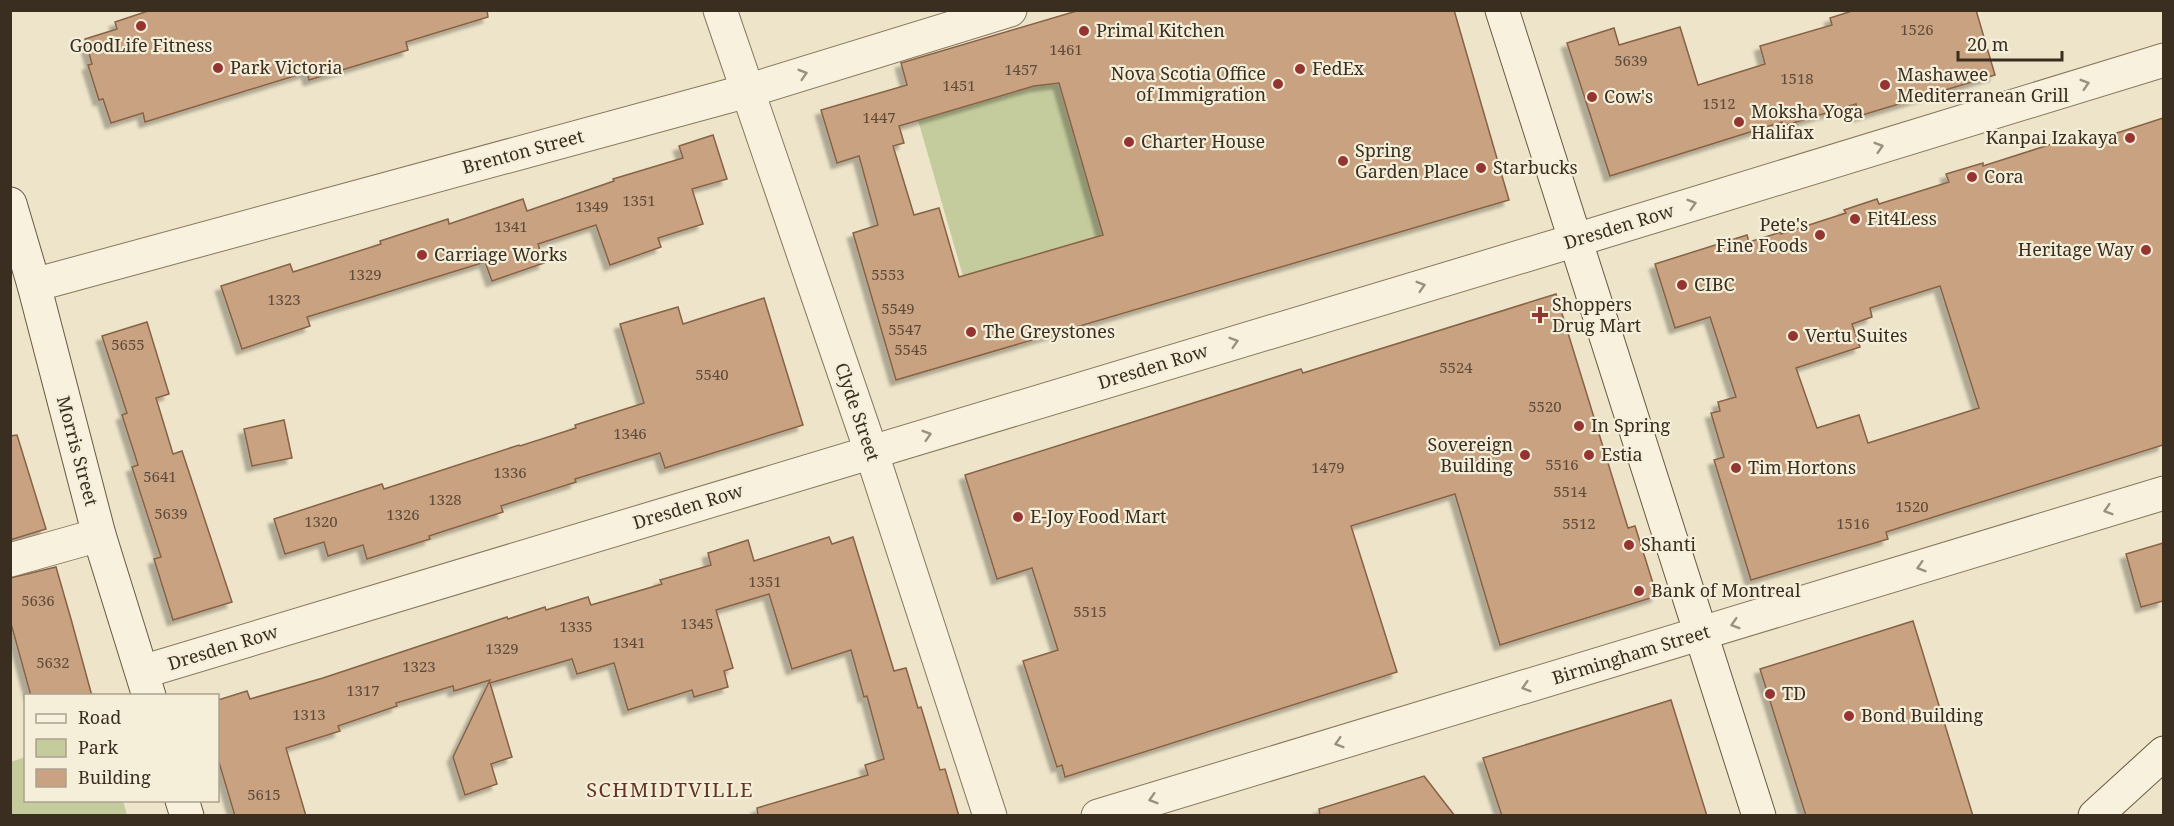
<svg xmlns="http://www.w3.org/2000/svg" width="2174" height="826" viewBox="0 0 2174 826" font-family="'Noto Serif',serif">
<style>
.green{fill:#c4cb9d}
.building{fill:#c9a281;stroke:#876245;stroke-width:1.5;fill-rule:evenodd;filter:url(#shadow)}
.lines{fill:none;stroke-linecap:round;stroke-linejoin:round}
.street-casing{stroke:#89775e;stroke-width:35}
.secondary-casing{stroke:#6b5841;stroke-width:35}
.street{stroke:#f8f1dd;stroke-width:33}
.secondary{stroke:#f8f1dd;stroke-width:33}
.oneway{stroke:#99907f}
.poi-dot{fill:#953531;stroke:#f5eed9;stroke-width:2}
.labels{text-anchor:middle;stroke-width:4.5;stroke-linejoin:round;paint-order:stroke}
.number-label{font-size:15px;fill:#5e4b39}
.poi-label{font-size:18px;fill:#3a2e21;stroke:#f5eed9;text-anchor:start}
.street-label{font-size:18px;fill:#3a2e21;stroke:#f5eed9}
.neighbourhood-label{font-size:20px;letter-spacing:1.5px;fill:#653323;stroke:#f5eed9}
</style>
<defs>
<filter id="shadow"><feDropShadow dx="-5.5" dy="5.5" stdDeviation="1.5" flood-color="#0004"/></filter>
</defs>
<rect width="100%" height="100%" fill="#ede4c9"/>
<g class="green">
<path d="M 1057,79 L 1103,235 L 963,276 L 918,120 Z"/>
<path d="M 25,757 L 26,800 L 123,801 L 127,815 L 11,815 L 11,762 Z"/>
</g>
<g class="building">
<path d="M 151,10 L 487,10 L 488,17 L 406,42 L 408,50 L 309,80 L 307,72 L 145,122 L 143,113 L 111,123 L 103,99 L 99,100 L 93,81 L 88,65 L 92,64 L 85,39 L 117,29 L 115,22 Z"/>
<path d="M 1080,10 L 1454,10 L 1509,200 L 896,380 L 853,233 L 878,225 L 859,156 L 837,163 L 821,110 L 907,85 L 901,63 ZM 1059,83 L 1103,235 L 959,277 L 939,208 L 914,215 L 893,146 L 904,143 L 899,126 L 1034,86 Z"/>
<path d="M 1855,10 L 1976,10 L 1995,75 L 1859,116 L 1856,104 L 1783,126 L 1782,122 L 1610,176 L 1567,43 L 1614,28 L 1619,45 L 1680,27 L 1698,85 L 1765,64 L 1760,46 L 1832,25 L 1830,18 Z"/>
<path d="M 2163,118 L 2163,445 L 1886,532 L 1888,539 L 1751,580 L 1714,460 L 1724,457 L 1711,413 L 1720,411 L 1718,402 L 1736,397 L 1710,317 L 1675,328 L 1655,264 L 1747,235 L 1749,242 L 1781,232 L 1781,234 L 1846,213 L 1844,210 L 1877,199 L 1879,204 L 1949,182 L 1946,174 L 1983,163 L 1983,166 L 2083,134 L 2086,143 ZM 1940,286 L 1979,408 L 1868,443 L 1859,415 L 1817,428 L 1796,368 L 1860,347 L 1852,324 L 1872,317 L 1870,308 Z"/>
<path d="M 713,135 L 727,179 L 692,189 L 703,224 L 658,238 L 661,247 L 610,265 L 596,225 L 538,244 L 544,263 L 492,281 L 485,262 L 307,317 L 310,326 L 242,349 L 221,286 L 290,264 L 293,272 L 381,244 L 380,241 L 448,219 L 449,224 L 523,199 L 527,211 L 614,181 L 613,179 L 683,158 L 679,146 Z"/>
<path d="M 1556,294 L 1628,528 L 1635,526 L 1657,596 L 1500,645 L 1455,494 L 1351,526 L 1397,672 L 1065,777 L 1062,765 L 1057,767 L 1023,661 L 1058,650 L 1032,568 L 997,579 L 965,475 L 1301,369 L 1303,373 Z"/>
<path d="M 764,298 L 803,425 L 665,468 L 660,453 L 575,479 L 576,482 L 501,506 L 503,512 L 429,536 L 430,539 L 367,559 L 363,545 L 328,556 L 324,542 L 285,554 L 274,519 L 382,484 L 384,489 L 519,445 L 520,446 L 576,428 L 575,425 L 644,403 L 620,324 L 678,307 L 683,324 Z"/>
<path d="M 147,322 L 169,394 L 156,398 L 173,454 L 182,451 L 232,602 L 173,620 L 154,559 L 161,557 L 132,467 L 138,465 L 122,415 L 127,413 L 102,336 Z"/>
<path d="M 284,420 L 292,458 L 252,466 L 244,429 Z"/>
<path d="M 17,435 L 46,529 L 10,540 L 10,436 Z"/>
<path d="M 829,537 L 832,544 L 853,537 L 894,671 L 906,668 L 918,708 L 921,707 L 940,770 L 945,769 L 959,816 L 758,816 L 757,808 L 868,775 L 865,765 L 884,759 L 867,696 L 864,697 L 851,650 L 792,669 L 769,594 L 716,610 L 733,668 L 724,671 L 728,687 L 694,697 L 692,690 L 628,710 L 614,663 L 577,674 L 572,659 L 490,683 L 512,757 L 491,764 L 497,784 L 465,795 L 453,757 L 490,680 L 454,691 L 453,686 L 396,703 L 397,706 L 338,726 L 340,731 L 286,748 L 306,816 L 235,816 L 218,759 L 218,700 L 247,691 L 250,699 L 323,678 L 507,617 L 508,619 L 545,607 L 546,610 L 588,597 L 591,605 L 662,584 L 660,580 L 711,565 L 708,553 L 748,540 L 754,561 Z"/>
<path d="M 2163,543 L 2163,601 L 2141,607 L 2126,554 Z"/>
<path d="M 56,567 L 71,619 L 92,696 L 31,696 L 10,620 L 10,578 Z"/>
<path d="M 1913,621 L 1973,816 L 1806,816 L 1760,669 Z"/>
<path d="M 1671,700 L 1707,816 L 1502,816 L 1483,758 Z"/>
<path d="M 1424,776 L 1455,816 L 1320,816 L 1319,809 Z"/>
</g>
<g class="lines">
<defs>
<g id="street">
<path d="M 720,10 L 871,451 L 990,816"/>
<path d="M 34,285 L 747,91 L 1010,10"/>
<path d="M 10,560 L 99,535"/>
<path d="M 142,672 L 1576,240 L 2164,60"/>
<path d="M 1098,816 L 2164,493"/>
</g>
<g id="secondary">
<path d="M 1502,10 L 1759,816"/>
<path d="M 10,204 L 34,285 L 99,535 L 149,696"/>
<path d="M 182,800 L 187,816"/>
<path d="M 2095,816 L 2164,753"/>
</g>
</defs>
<use href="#street" class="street-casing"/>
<use href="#secondary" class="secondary-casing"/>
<use href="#street" class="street"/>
<use href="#secondary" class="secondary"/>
</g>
<defs><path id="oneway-chevron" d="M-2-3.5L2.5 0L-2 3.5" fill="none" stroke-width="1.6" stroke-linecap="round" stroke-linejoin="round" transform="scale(1.5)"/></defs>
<g class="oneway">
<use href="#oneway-chevron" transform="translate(803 74) rotate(-17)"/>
<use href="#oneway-chevron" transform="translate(2085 84) rotate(-17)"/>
<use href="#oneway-chevron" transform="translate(1879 147) rotate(-17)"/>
<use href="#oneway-chevron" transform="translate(1692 204) rotate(-17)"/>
<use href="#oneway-chevron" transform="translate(1421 286) rotate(-17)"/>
<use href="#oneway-chevron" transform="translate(1234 342) rotate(-17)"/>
<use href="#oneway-chevron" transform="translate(927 435) rotate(-17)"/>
<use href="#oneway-chevron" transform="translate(2108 510) rotate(163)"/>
<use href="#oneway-chevron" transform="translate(1921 567) rotate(163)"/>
<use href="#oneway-chevron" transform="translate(1735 624) rotate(163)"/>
<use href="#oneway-chevron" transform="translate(1526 687) rotate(163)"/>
<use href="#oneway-chevron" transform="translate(1339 743) rotate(163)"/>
<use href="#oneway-chevron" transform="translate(1153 799) rotate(163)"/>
</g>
<g class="poi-dot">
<circle cx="141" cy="26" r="6"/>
<circle cx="1084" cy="31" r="6"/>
<circle cx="218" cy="68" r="6"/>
<circle cx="1300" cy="69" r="6"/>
<circle cx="1278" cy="84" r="6"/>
<circle cx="1885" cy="85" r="6"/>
<circle cx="1592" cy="97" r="6"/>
<circle cx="1739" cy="122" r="6"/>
<circle cx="2130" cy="138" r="6"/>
<circle cx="1129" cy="142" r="6"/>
<circle cx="1343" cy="161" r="6"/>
<circle cx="1481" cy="168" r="6"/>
<circle cx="1972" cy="177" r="6"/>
<circle cx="1855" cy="219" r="6"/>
<circle cx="1820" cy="235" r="6"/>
<circle cx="2146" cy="250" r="6"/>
<circle cx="422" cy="255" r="6"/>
<circle cx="1682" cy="285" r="6"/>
<path d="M1537 306h6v6h6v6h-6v6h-6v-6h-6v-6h6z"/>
<circle cx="971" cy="332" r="6"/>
<circle cx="1793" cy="336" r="6"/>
<circle cx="1579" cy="426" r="6"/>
<circle cx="1525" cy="455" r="6"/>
<circle cx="1589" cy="455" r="6"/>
<circle cx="1736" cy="468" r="6"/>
<circle cx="1018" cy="517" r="6"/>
<circle cx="1629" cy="545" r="6"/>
<circle cx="1639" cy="591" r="6"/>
<circle cx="1770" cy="694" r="6"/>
<circle cx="1849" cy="716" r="6"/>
</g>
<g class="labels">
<g class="number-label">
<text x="1917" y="35">1526</text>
<text x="1066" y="55">1461</text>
<text x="1631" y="66">5639</text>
<text x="1021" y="75">1457</text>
<text x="1797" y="84">1518</text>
<text x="959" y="91">1451</text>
<text x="1719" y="109">1512</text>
<text x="879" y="123">1447</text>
<text x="639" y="206">1351</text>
<text x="592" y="212">1349</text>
<text x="511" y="232">1341</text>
<text x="365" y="280">1329</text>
<text x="888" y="280">5553</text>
<text x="284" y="305">1323</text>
<text x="898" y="314">5549</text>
<text x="905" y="335">5547</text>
<text x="128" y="350">5655</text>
<text x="911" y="355">5545</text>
<text x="1456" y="373">5524</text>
<text x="712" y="380">5540</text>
<text x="1545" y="412">5520</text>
<text x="630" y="439">1346</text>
<text x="1562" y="470">5516</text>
<text x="1328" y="473">1479</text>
<text x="510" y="478">1336</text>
<text x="160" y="482">5641</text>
<text x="1570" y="497">5514</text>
<text x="445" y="505">1328</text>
<text x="1912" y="512">1520</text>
<text x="171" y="519">5639</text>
<text x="403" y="520">1326</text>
<text x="321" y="527">1320</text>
<text x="1579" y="529">5512</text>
<text x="1853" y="529">1516</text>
<text x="765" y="587">1351</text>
<text x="38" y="606">5636</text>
<text x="1090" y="617">5515</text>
<text x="697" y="629">1345</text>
<text x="576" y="632">1335</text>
<text x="629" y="648">1341</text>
<text x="502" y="654">1329</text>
<text x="53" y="668">5632</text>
<text x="419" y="672">1323</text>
<text x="363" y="696">1317</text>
<text x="309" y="720">1313</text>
<text x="264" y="800">5615</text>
</g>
<g class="poi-label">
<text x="1096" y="37">Primal Kitchen</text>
<text x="141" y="52" text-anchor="middle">GoodLife Fitness</text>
<text x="230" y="74">Park Victoria</text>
<text x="1312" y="75">FedEx</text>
<text x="1266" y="80" text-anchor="end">Nova Scotia Office<tspan x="1266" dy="21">of Immigration</tspan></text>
<text x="1897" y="81">Mashawee<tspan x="1897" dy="21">Mediterranean Grill</tspan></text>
<text x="1604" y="103">Cow's</text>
<text x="1751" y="118">Moksha Yoga<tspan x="1751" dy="21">Halifax</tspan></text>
<text x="2118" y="144" text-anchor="end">Kanpai Izakaya</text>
<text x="1141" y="148">Charter House</text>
<text x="1355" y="157">Spring<tspan x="1355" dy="21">Garden Place</tspan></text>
<text x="1493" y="174">Starbucks</text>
<text x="1984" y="183">Cora</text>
<text x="1867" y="225">Fit4Less</text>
<text x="1808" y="231" text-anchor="end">Pete's<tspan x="1808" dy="21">Fine Foods</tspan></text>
<text x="2134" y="256" text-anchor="end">Heritage Way</text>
<text x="434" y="261">Carriage Works</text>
<text x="1694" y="291">CIBC</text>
<text x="1552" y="311">Shoppers<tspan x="1552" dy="21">Drug Mart</tspan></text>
<text x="983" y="338">The Greystones</text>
<text x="1805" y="342">Vertu Suites</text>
<text x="1591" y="432">In Spring</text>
<text x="1513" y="451" text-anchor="end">Sovereign<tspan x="1513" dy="21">Building</tspan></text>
<text x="1601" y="461">Estia</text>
<text x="1748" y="474">Tim Hortons</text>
<text x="1030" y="523">E-Joy Food Mart</text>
<text x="1641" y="551">Shanti</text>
<text x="1651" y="597">Bank of Montreal</text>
<text x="1782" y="700">TD</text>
<text x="1861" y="722">Bond Building</text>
</g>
<g class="street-label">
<text transform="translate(523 152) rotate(-15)" y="6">Brenton Street</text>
<text transform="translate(1619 227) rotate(-17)" y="6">Dresden Row</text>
<text transform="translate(1153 367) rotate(-17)" y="6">Dresden Row</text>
<text transform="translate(857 412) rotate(71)" y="6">Clyde Street</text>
<text transform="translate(77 451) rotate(75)" y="6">Morris Street</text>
<text transform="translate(688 507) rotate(-17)" y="6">Dresden Row</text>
<text transform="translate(223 648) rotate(-17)" y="6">Dresden Row</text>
<text transform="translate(1631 655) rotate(-17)" y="6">Birmingham Street</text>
</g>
<g class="neighbourhood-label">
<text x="670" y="797">SCHMIDTVILLE</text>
</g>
</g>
<rect width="2174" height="826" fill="none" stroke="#3a2e21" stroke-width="24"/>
<rect x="24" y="694" width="195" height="108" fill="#f5eed9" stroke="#aaa18f" stroke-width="1.5"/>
<rect x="36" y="714" width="30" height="9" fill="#f8f1dd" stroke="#aaa18f" stroke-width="1.5"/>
<text x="78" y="724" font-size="18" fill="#3a2e21">Road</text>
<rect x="36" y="739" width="30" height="18" fill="#c4cb9d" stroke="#aaa18f" stroke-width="1.5"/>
<text x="78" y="754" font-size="18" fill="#3a2e21">Park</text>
<rect x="36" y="769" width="30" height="18" fill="#c9a281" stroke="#aaa18f" stroke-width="1.5"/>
<text x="78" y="784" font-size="18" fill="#3a2e21">Building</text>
<path d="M1958 51v9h104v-9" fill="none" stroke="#3a2e21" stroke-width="3"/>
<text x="1967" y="51" font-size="18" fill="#3a2e21" stroke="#f5eed9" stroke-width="4.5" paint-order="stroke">20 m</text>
</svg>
